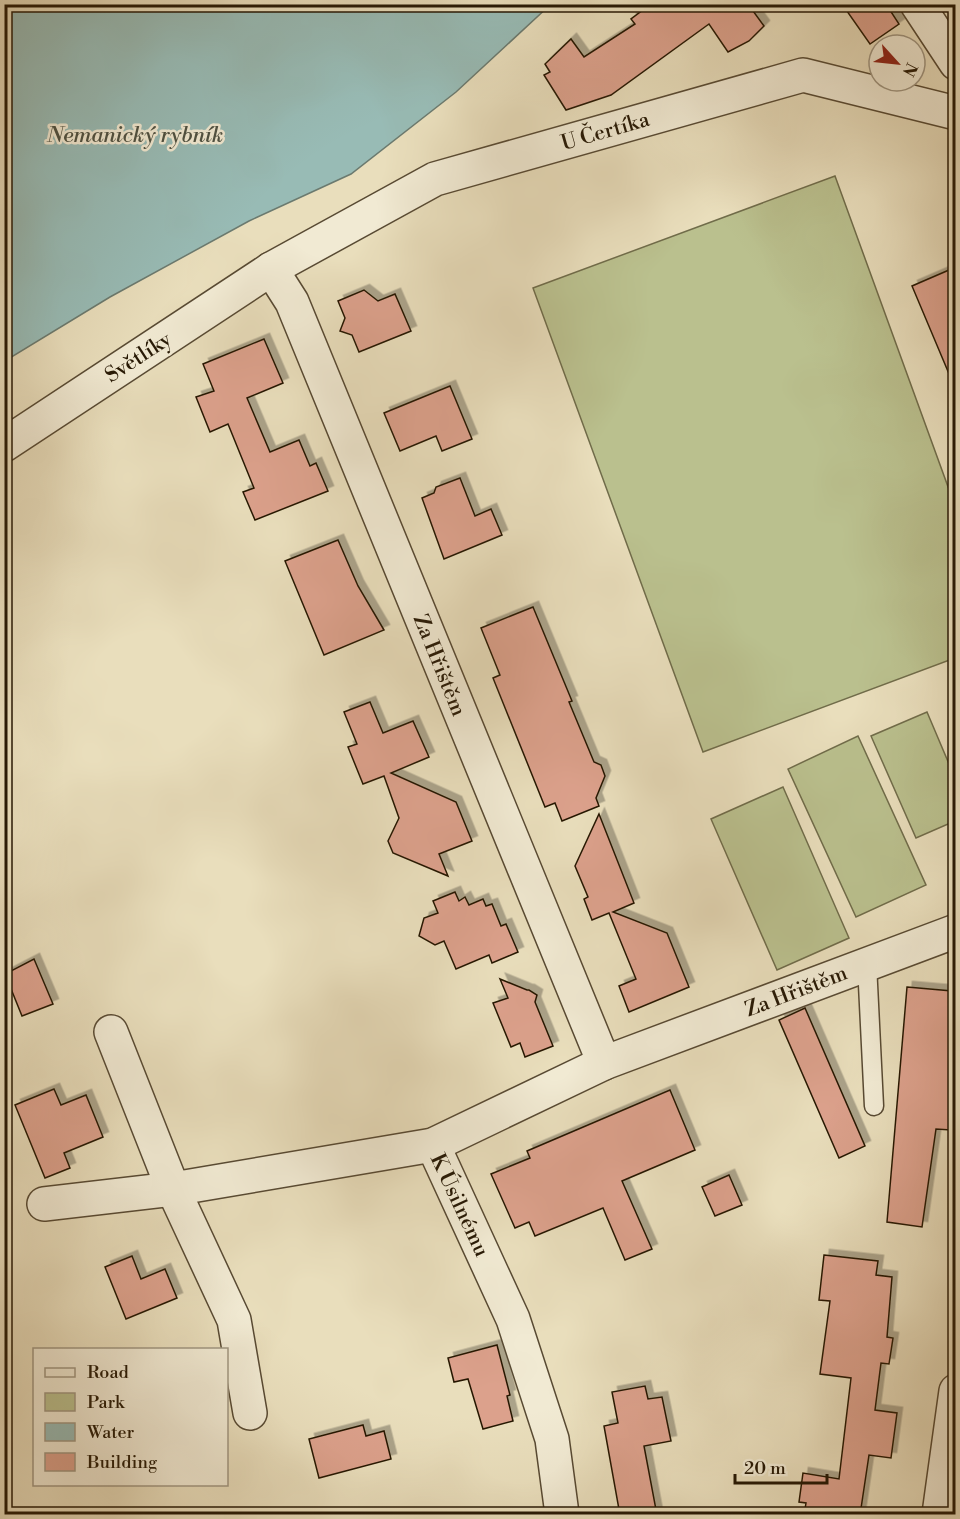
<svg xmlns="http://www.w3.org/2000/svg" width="960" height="1519" viewBox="0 0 960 1519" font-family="'Libre Bodoni',serif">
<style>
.green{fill:#bac08e;stroke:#706c4a;stroke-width:1.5}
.water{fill:#98bbb5;stroke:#6b7a6f;stroke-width:1.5}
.building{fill:#dca18c;stroke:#271905;stroke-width:1.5;filter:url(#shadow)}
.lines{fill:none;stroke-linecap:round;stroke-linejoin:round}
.service-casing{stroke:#584a33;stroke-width:21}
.minor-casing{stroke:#584a33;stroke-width:36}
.service{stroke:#f1ead3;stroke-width:18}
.minor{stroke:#f1ead3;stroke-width:33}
.labels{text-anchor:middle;stroke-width:5;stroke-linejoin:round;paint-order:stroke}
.street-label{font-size:21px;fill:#271905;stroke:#f1ead3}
.water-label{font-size:22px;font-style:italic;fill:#4f5243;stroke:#f1ead3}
</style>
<defs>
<filter id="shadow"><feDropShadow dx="5.5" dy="-5.5" stdDeviation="0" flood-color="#0004"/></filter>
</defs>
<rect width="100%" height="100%" fill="#e9debc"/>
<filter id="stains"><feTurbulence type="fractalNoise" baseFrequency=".00333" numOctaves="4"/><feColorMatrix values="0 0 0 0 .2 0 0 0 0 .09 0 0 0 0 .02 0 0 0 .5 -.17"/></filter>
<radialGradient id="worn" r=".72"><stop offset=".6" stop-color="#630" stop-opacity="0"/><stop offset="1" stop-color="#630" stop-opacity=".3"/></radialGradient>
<g class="green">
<path d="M 835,176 L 955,506 L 955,658 L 703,752 L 533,288 Z"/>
<path d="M 927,712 L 955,778 L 955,821 L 916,838 L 871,736 Z"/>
<path d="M 858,736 L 926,885 L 856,917 L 788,769 Z"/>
<path d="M 783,787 L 849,938 L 777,970 L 711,819 Z"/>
</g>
<path class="water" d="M 5,4 L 550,4 L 550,5 L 456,92 L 351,174 L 249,221 L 110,297 L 5,361 Z"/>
<g class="building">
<path d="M 651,4 L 748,4 L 764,26 L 749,41 L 728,52 L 709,24 L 611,95 L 566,110 L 544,75 L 550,72 L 545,64 L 571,39 L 584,57 L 635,24 L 631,19 Z"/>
<path d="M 842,4 L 886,4 L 899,24 L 870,44 Z"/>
<path d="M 956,267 L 956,388 L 955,388 L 912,286 Z"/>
<path d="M 364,290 L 378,301 L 395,294 L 411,331 L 359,352 L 352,335 L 340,331 L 345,318 L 338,301 Z"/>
<path d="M 264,339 L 283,383 L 247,398 L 270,452 L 299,440 L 310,466 L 316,463 L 328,491 L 255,520 L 243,492 L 254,488 L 228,424 L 210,432 L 196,397 L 214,391 L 203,364 Z"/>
<path d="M 450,386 L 472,439 L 442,451 L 436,436 L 400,451 L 384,413 Z"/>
<path d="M 460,478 L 475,516 L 491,509 L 502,535 L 444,559 L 422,498 L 434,493 L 436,487 Z"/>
<path d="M 338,540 L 358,586 L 384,630 L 324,655 L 285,561 Z"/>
<path d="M 533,607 L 572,701 L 569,702 L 594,762 L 601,765 L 605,776 L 596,798 L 599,806 L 562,821 L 555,803 L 545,807 L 493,678 L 500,675 L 481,628 Z"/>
<path d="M 370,702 L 383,733 L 413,721 L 429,757 L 391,773 L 456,802 L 472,841 L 439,854 L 448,876 L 393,853 L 388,841 L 399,818 L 384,776 L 363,784 L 348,747 L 357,744 L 344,712 Z"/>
<path d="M 599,814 L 634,903 L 613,912 L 667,933 L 689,987 L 629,1012 L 619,986 L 636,979 L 609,913 L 592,920 L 584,899 L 588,897 L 575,866 Z"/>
<path d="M 455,892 L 459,901 L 465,897 L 469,905 L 483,899 L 486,906 L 492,904 L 501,926 L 506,924 L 518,952 L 492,963 L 489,955 L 456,969 L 444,941 L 435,945 L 419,936 L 424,918 L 438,913 L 433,901 Z"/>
<path d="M 34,959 L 53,1004 L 22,1016 L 5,974 Z"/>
<path d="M 500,979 L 527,990 L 529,990 L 537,995 L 535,1002 L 553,1046 L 525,1057 L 520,1043 L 511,1047 L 493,1003 L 508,998 Z"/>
<path d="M 907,987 L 952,991 L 950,1016 L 956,1016 L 956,1082 L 951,1130 L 936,1129 L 922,1227 L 887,1222 Z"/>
<path d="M 805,1008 L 865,1146 L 839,1158 L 779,1020 Z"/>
<path d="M 54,1089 L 61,1105 L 86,1095 L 103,1137 L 64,1153 L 70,1168 L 45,1178 L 15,1105 Z"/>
<path d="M 670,1090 L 695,1150 L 622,1181 L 652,1249 L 625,1260 L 603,1208 L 535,1236 L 529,1222 L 515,1228 L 491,1174 L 530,1158 L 527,1151 Z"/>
<path d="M 729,1175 L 742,1205 L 715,1216 L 702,1187 Z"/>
<path d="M 824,1255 L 878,1261 L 876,1275 L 892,1277 L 887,1337 L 893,1338 L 889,1364 L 881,1363 L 875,1410 L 897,1413 L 891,1458 L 869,1455 L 860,1515 L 804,1515 L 806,1503 L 799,1502 L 803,1473 L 839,1479 L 851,1378 L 820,1374 L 830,1301 L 819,1300 Z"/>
<path d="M 132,1256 L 141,1279 L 165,1269 L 177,1298 L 126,1319 L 105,1267 Z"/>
<path d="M 497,1345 L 510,1395 L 507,1396 L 513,1421 L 483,1429 L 468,1379 L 454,1382 L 448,1358 Z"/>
<path d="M 645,1386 L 648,1399 L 662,1397 L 671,1441 L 644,1446 L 657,1515 L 620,1515 L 604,1426 L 618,1423 L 612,1392 Z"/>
<path d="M 363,1425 L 366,1436 L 384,1431 L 391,1459 L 319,1478 L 309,1439 Z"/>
</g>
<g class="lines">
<defs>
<path id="service" d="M 867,964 L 874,1106"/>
<g id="minor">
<path d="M 917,4 L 956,63"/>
<path d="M 271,269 L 292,302 L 604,1063"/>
<path d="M 4,445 L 271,269 L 435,179 L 803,75 L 956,113"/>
<path d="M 111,1032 L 173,1189 L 234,1320 L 250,1413"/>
<path d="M 433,1145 L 513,1319 L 552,1439 L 562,1514"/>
<path d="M 44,1204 L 173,1189 L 433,1145 L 604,1063 L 956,931"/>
<path d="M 939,1514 L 956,1391"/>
</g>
</defs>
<use href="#service" class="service-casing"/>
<use href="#minor" class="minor-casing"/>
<use href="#service" class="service"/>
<use href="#minor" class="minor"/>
</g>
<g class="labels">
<g class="street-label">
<text transform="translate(605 131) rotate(-16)" y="7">U Čertíka</text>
<text transform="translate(138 357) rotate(-33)" y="7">Světlíky</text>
<text transform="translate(440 665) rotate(68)" y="7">Za Hřištěm</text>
<text transform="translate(796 991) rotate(-21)" y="7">Za Hřištěm</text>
<text transform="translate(460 1205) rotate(65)" y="7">K Úsilnému</text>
</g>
<g class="water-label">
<text x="135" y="142">Nemanický rybník</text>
</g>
</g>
<rect width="960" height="1519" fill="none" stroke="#e9debc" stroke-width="24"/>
<rect x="6" y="6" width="948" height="1507" fill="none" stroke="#271905" stroke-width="3"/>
<rect x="12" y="12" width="936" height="1495" fill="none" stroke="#271905" stroke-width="1.5"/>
<rect x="33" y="1348" width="195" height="138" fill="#f1ead3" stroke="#a09681" stroke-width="1.5"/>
<rect x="45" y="1368" width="30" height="9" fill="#f1ead3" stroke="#a09681" stroke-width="1.5"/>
<text x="87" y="1378" font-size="18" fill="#271905">Road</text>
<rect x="45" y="1393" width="30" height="18" fill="#bac08e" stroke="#a09681" stroke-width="1.5"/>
<text x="87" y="1408" font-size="18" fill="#271905">Park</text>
<rect x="45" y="1423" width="30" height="18" fill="#98bbb5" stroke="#a09681" stroke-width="1.5"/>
<text x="87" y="1438" font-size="18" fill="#271905">Water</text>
<rect x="45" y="1453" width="30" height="18" fill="#dca18c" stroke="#a09681" stroke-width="1.5"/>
<text x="87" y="1468" font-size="18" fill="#271905">Building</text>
<g transform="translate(897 63) rotate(117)"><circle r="28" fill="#f1ead3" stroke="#a09681" stroke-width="1.5"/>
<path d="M0-4.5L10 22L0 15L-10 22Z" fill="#8f2418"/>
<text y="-9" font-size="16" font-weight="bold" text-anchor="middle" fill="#271905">N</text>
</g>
<path d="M735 1474v9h92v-9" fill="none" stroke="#271905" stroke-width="3"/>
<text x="744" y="1474" font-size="18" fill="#271905" stroke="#f1ead3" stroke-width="4.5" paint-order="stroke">20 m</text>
<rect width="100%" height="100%" filter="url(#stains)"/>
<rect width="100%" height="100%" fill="url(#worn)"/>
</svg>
